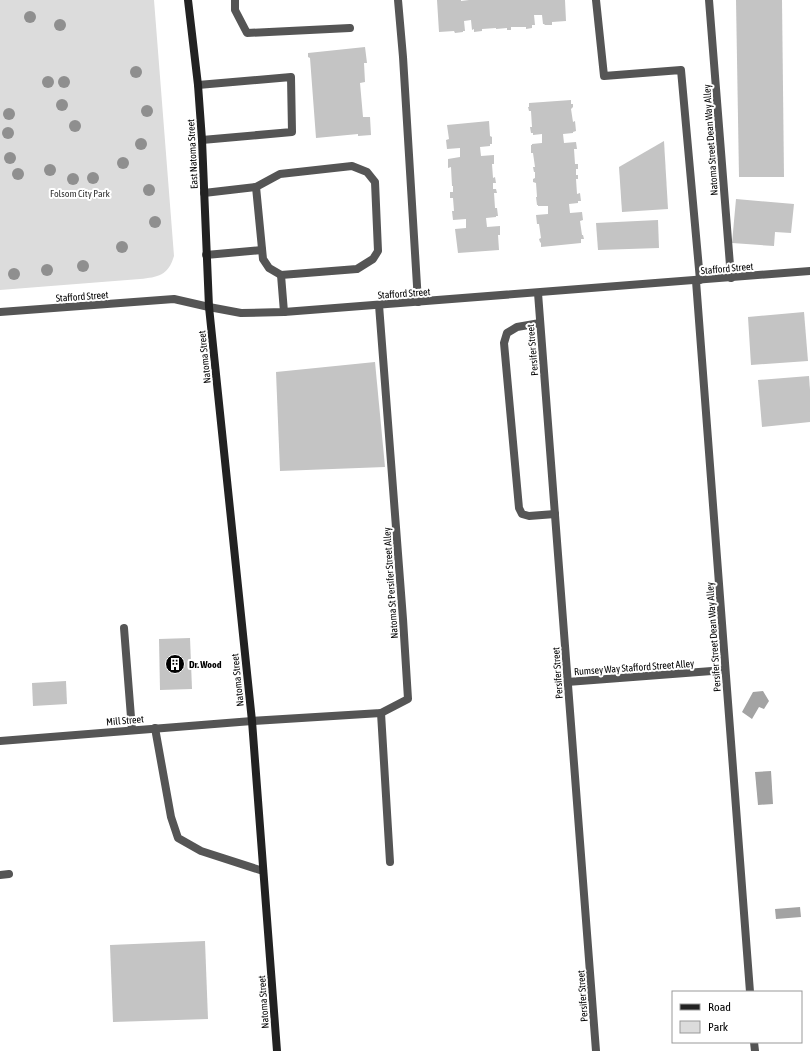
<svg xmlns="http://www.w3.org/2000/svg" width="810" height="1051" viewBox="0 0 810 1051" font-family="'Asap Condensed',sans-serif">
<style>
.green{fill:#dcdcdc}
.water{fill:#a3a3a3}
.building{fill:#c4c4c4}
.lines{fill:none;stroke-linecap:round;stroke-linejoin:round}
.lane{stroke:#555;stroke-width:8}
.street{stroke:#555;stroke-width:8}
.secondary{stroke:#222;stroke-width:8}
.tree{fill:#8f8f8f}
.labels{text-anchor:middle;stroke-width:4;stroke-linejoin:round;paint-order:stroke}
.street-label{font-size:10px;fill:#000;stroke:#fff}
.park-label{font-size:10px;fill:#333;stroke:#fff}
.poi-label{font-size:10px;font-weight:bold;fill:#000;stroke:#fff;text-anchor:start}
</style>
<rect width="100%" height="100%" fill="#fff"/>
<path class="green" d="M 0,0 L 154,0 L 174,256 C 168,276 158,277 140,279 L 0,290 Z"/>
<g class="water">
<path d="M 763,691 L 769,701 L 764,709 L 759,707 L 752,719 L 742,712 L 753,692 Z"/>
<path d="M 771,771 L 773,804 L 758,805 L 755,772 Z"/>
<path d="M 800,907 L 801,917 L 776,919 L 775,909 Z"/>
</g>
<g class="building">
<path d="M 437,0 L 461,0 L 461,1 L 469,0 L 565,0 L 566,21 L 552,22 L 552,25 L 545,25 L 544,24 L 543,24 L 542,15 L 534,15 L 535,25 L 532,25 L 532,28 L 526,29 L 526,27 L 511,27 L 511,30 L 507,30 L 507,28 L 496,29 L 496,28 L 482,29 L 482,31 L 474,32 L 474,29 L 472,30 L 471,20 L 464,21 L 465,31 L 463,31 L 463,32 L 455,33 L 454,31 L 439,32 Z"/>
<path d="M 736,0 L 782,0 L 784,177 L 739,177 Z"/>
<path d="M 365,47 L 367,63 L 364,63 L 365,82 L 360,83 L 363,117 L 370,117 L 371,135 L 358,136 L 358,134 L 316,138 L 310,58 L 308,57 L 308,53 Z"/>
<path d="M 571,100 L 571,104 L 573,104 L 573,107 L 571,109 L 573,122 L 575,121 L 576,131 L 573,132 L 573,133 L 563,134 L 564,143 L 576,142 L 577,149 L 574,149 L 575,164 L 578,164 L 578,169 L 576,169 L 576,175 L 578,175 L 578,179 L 576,179 L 577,194 L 580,193 L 581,201 L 578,201 L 578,203 L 569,204 L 570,213 L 582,212 L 583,220 L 580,221 L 582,235 L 583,235 L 584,239 L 581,239 L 581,243 L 541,247 L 541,243 L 540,242 L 539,239 L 541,238 L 539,224 L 537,224 L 536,215 L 548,214 L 548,206 L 538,206 L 538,205 L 537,205 L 536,197 L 537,197 L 536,183 L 533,182 L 533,179 L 535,178 L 535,172 L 534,172 L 533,167 L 535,167 L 533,153 L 531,153 L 531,145 L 532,145 L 532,144 L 542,143 L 542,134 L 533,135 L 533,133 L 531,133 L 530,127 L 532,127 L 531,111 L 529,111 L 528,107 L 529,107 L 529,103 Z"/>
<path d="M 489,121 L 490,136 L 492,137 L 492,144 L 490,144 L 490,146 L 480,147 L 481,156 L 494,155 L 494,164 L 492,164 L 493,178 L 495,177 L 496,183 L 493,183 L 493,189 L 496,189 L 497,193 L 494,193 L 495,208 L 497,208 L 498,216 L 496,216 L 496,217 L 486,218 L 487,227 L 500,226 L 500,235 L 498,235 L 499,250 L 458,253 L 455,229 L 466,228 L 466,219 L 453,220 L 452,211 L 454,211 L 453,198 L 450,198 L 450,192 L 453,192 L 453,186 L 452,186 L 451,167 L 448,168 L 448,159 L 460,157 L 460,148 L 447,149 L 446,140 L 449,139 L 447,125 Z"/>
<path d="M 664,141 L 668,209 L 622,212 L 619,167 Z"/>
<path d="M 736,199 L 794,204 L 791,233 L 775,232 L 774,246 L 732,243 Z"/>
<path d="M 658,220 L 659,248 L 598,250 L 596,223 Z"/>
<path d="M 804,312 L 808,361 L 751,365 L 748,317 Z"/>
<path d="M 375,362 L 385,467 L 280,471 L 276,372 Z"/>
<path d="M 809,376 L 810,390 L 810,422 L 762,427 L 758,380 Z"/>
<path d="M 190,638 L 192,689 L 160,690 L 159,639 Z"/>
<path d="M 66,681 L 67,704 L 33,706 L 32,683 Z"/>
<path d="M 205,941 L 208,1019 L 113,1022 L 110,945 Z"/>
</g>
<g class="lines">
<g class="lane">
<path d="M 235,0 L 235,10 L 247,33 L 350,28"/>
<path d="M 398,0 L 403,57 L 418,302"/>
<path d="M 596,0 L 604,76 L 681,70 L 700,280"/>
<path d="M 709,0 L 731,278"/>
<path d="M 198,85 L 291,77 L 292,132 L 202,140"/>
<path d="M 256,187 L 263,259 L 269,268 L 281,275"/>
<path d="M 204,193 L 256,187 L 280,174 L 352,166 L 367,172 L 375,182 L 378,251 L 373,259 L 357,269 L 281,275 L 284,312"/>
<path d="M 206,255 L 262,250"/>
<path d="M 696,281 L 750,992"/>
<path d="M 540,323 L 517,327 L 507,333 L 504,343 L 519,508 L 522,514 L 529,516 L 555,514"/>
<path d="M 124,628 L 132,730"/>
<path d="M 567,682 L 725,670"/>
<path d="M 381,713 L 390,862"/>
<path d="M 252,721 L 381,713 L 408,699 L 403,619 L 379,305"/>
<path d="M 155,728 L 171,817 L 178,838 L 201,851 L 263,871"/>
<path d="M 0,875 L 9,874"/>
<path d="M 754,1042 L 755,1051"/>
</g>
<g class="street">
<path d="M 538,293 L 596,1051"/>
<path d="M 0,312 L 174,299 L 209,307 L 241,313 L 284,312 L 810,271"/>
<path d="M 0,741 L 252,721"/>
</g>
<path class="secondary" d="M 188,0 L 198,85 L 202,140 L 209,307 L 252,721 L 277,1051"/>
</g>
<g class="tree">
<circle cx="30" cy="17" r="6"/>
<circle cx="60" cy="25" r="6"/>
<circle cx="136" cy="72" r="6"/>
<circle cx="48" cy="82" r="6"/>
<circle cx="64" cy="82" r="6"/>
<circle cx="62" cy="105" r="6"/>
<circle cx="147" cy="111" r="6"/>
<circle cx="9" cy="114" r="6"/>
<circle cx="75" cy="126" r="6"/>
<circle cx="8" cy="133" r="6"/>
<circle cx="141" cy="144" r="6"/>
<circle cx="10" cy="158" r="6"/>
<circle cx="123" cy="163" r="6"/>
<circle cx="50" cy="170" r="6"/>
<circle cx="18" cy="174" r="6"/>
<circle cx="93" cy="178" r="6"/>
<circle cx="73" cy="179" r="6"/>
<circle cx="149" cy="190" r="6"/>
<circle cx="155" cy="222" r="6"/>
<circle cx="122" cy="247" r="6"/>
<circle cx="83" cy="266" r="6"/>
<circle cx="47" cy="270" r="6"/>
<circle cx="14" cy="274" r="6"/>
</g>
<defs>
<symbol id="building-disc" viewBox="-11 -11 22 22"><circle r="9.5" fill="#000" stroke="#fff"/><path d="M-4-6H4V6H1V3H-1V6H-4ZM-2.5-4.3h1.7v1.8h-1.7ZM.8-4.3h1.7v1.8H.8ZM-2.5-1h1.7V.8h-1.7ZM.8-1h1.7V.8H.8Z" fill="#fff"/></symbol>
</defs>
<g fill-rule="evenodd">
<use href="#building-disc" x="164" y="653" width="22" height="22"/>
</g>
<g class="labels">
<g class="street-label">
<text transform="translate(710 140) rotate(-94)" y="4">Natoma Street Dean Way Alley</text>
<text transform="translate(192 154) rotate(-93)" y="4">East Natoma Street</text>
<text transform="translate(727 268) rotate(-5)" y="4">Stafford Street</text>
<text transform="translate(404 293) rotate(-4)" y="4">Stafford Street</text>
<text transform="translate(82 296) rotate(-4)" y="4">Stafford Street</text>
<text transform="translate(532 350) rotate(-95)" y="4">Persifer Street</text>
<text transform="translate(204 357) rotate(-96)" y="4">Natoma Street</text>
<text transform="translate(390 583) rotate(-94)" y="4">Natoma St Persifer Street Alley</text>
<text transform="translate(713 637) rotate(-94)" y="4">Persifer Street Dean Way Alley</text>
<text transform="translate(634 667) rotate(-4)" y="4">Rumsey Way Stafford Street Alley</text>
<text transform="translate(557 673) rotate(-94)" y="4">Persifer Street</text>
<text transform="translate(237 680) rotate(-96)" y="4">Natoma Street</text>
<text transform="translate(125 720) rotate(-5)" y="4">Mill Street</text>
<text transform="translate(582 996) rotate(-94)" y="4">Persifer Street</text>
<text transform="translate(263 1002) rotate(-94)" y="4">Natoma Street</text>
</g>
<g class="park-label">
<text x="80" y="197">Folsom City Park</text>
</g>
<g class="poi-label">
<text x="189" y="668">Dr. Wood</text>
</g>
</g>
<rect x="672" y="991" width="130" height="52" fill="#ffffff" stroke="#999999"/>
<rect x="680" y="1004" width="20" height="6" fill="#222222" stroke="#999999"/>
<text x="708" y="1011" font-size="12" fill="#000000">Road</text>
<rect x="680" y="1021" width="20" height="12" fill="#dcdcdc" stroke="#999999"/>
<text x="708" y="1031" font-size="12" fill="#000000">Park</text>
</svg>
